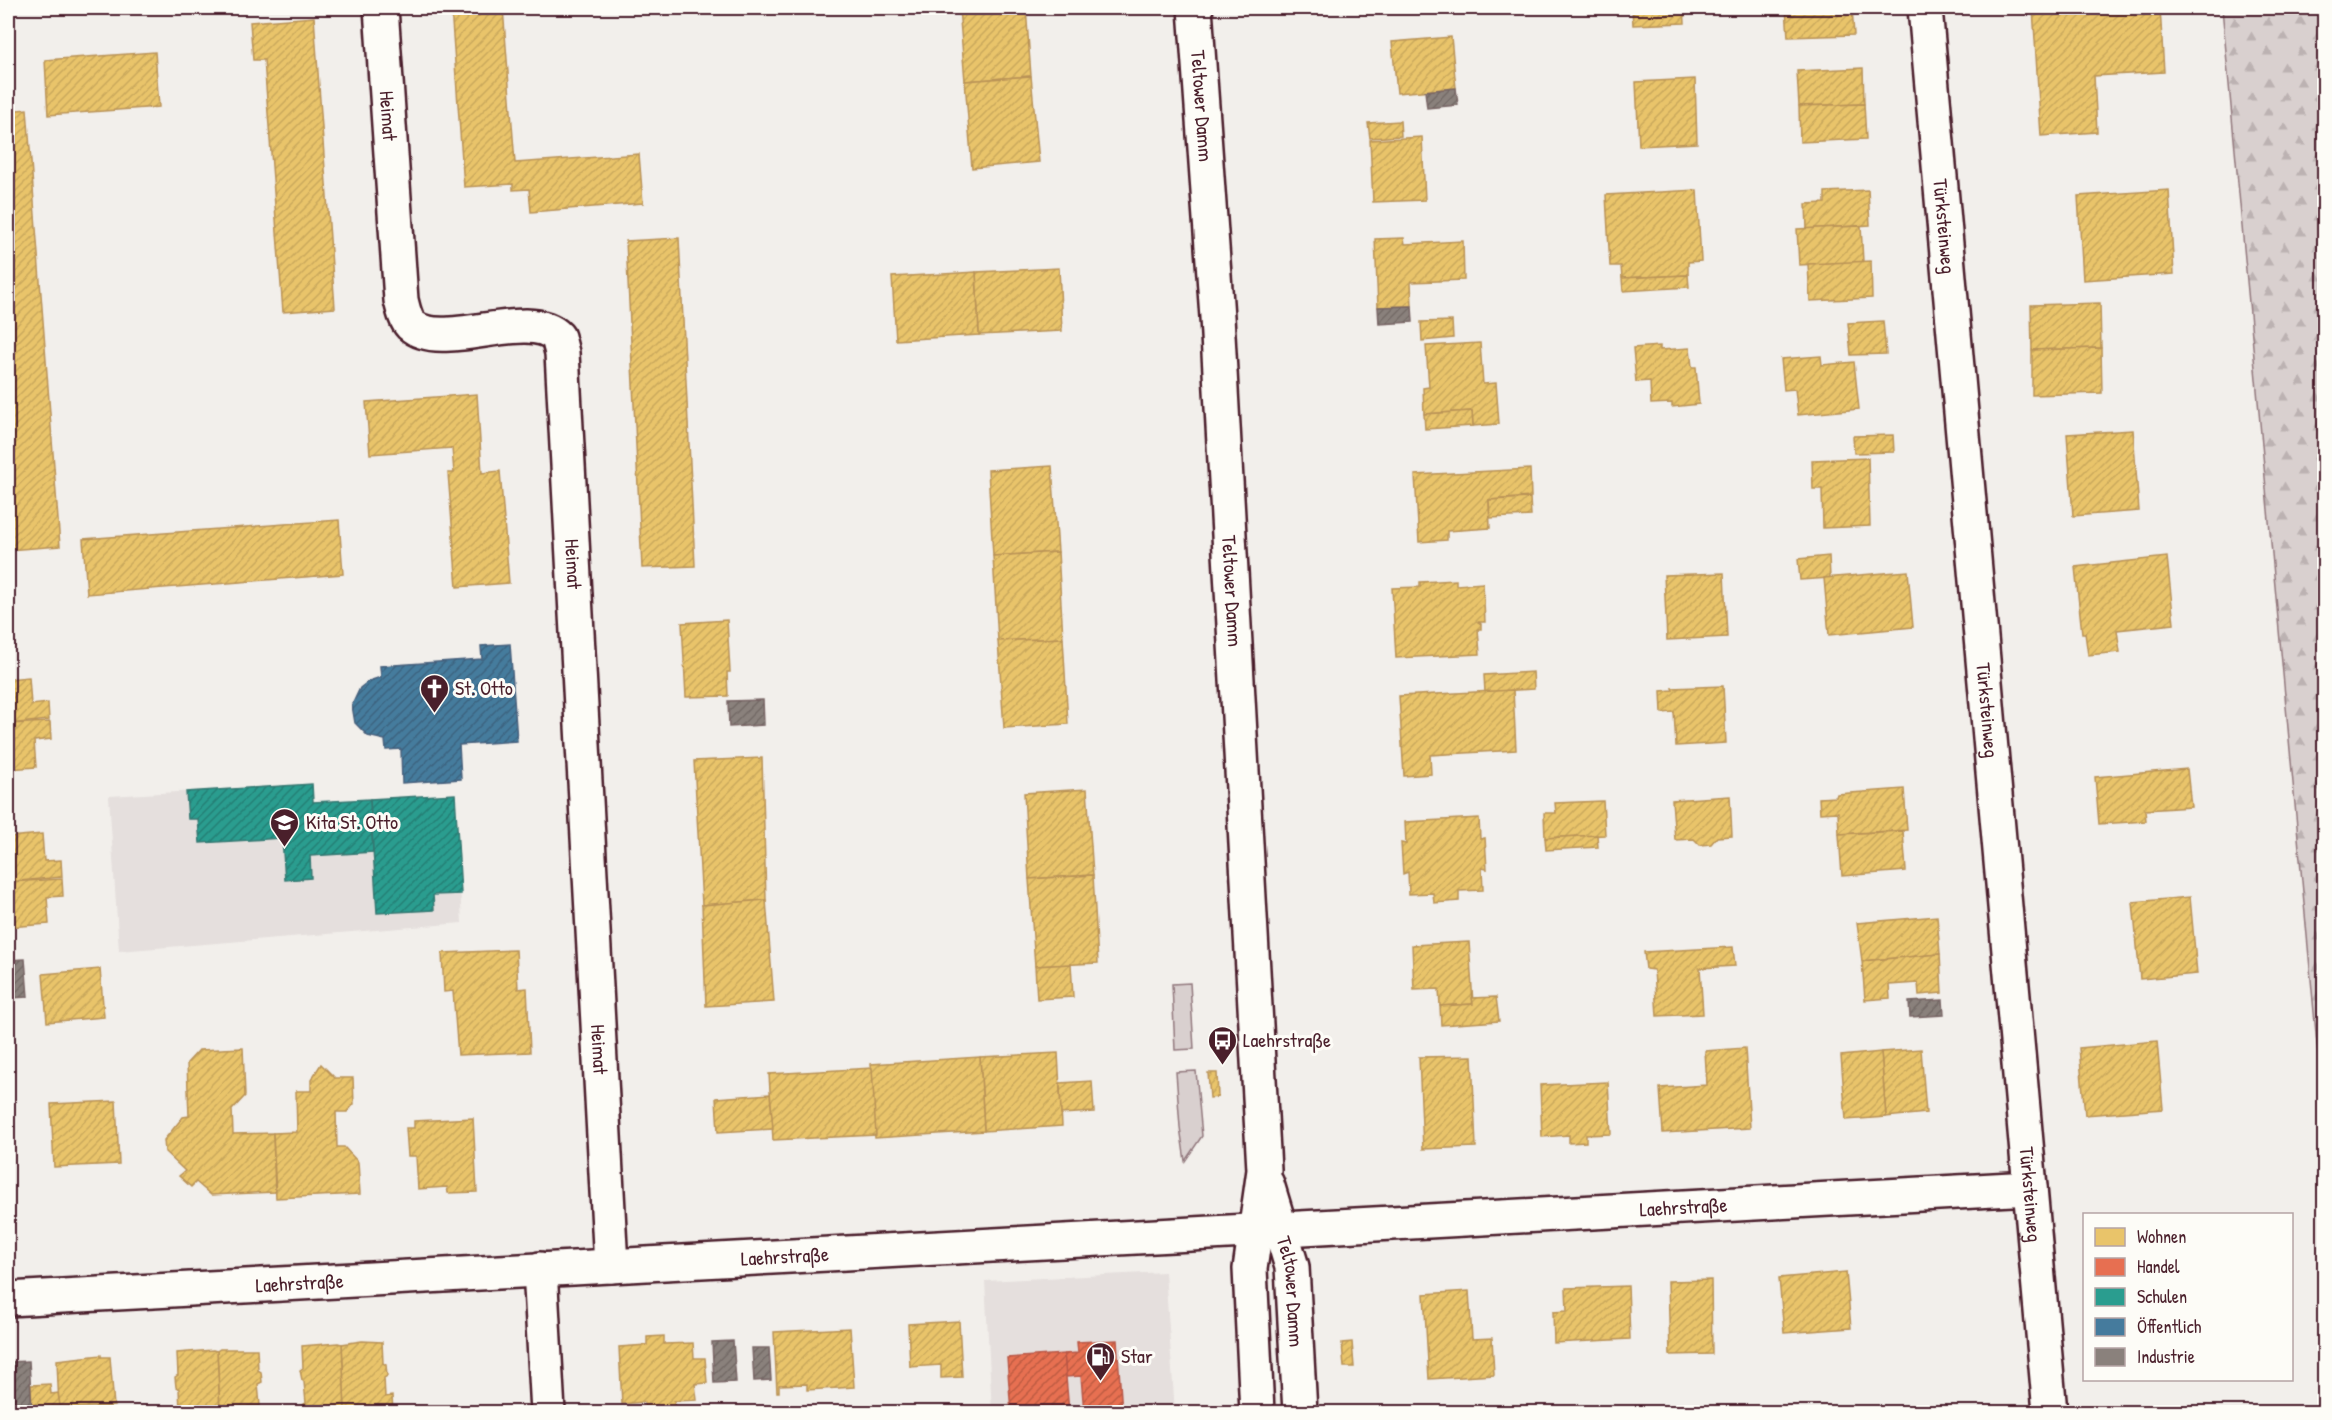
<svg xmlns="http://www.w3.org/2000/svg" width="2332" height="1420" viewBox="0 0 2332 1420" font-family="'Patrick Hand',sans-serif">
<style>
.built{fill:#e5dfdd}
.green{fill:#d9d0cf;stroke:#92787d;stroke-width:1.5}
.forest{fill:url(#forest-firs);stroke:#92787d;stroke-width:1.5}
.homes{fill:url(#homes-hatch);stroke:#b99257;stroke-width:1.5}
.shops{fill:url(#shops-hatch);stroke:#b85746;stroke-width:1.5}
.schools{fill:url(#schools-hatch);stroke:#347771;stroke-width:1.5}
.public{fill:url(#public-hatch);stroke:#465f7b;stroke-width:1.5}
.industry{fill:url(#industry-hatch);stroke:#776464;stroke-width:1.5}
.lines{fill:none;stroke-linecap:round;stroke-linejoin:round}
.minor-casing{stroke:#4a1f2b;stroke-width:38}
.major-casing{stroke:#4a1f2b;stroke-width:38}
.minor{stroke:#fdfcf7;stroke-width:33}
.major{stroke:#fdfcf7;stroke-width:33}
.labels{text-anchor:middle;stroke-width:6;stroke-linejoin:round;paint-order:stroke}
.street-label{font-size:20px;fill:#4a1f2b;stroke:#fdfcf7}
.poi-label{font-size:20px;fill:#4a1f2b;stroke:#fdfcf7;text-anchor:start}
</style>
<defs>
<pattern id="forest-firs" width="22" height="20" patternUnits="userSpaceOnUse" patternTransform="scale(1.5)"><rect width="22" height="20" fill="#d9d0cf"/><path d="M5 1l3.5 6h-7zM16 11l3.5 6h-7z" fill="#bcb2b2"/></pattern>
<pattern id="homes-hatch" width="6" height="6" patternUnits="userSpaceOnUse" patternTransform="scale(1.5)"><rect width="6" height="6" fill="#e9c46a"/><path d="M-1 1l2-2M0 6l6-6M5 7l2-2" fill="none" stroke="#c9a85c"/></pattern>
<pattern id="shops-hatch" width="6" height="6" patternUnits="userSpaceOnUse" patternTransform="scale(1.5)"><rect width="6" height="6" fill="#e76f51"/><path d="M-1 1l2-2M0 6l6-6M5 7l2-2" fill="none" stroke="#bd5b43"/></pattern>
<pattern id="schools-hatch" width="6" height="6" patternUnits="userSpaceOnUse" patternTransform="scale(1.5)"><rect width="6" height="6" fill="#2a9d8f"/><path d="M-1 1l2-2M0 6l6-6M5 7l2-2" fill="none" stroke="#267f75"/></pattern>
<pattern id="public-hatch" width="6" height="6" patternUnits="userSpaceOnUse" patternTransform="scale(1.5)"><rect width="6" height="6" fill="#457b9d"/><path d="M-1 1l2-2M0 6l6-6M5 7l2-2" fill="none" stroke="#3c6480"/></pattern>
<pattern id="industry-hatch" width="6" height="6" patternUnits="userSpaceOnUse" patternTransform="scale(1.5)"><rect width="6" height="6" fill="#8a817c"/><path d="M-1 1l2-2M0 6l6-6M5 7l2-2" fill="none" stroke="#736966"/></pattern>
</defs>
<rect width="100%" height="100%" fill="#f2efeb"/>
<filter id="ink" filterUnits="userSpaceOnUse"><feTurbulence type="fractalNoise" baseFrequency=".0167" numOctaves="2"/><feDisplacementMap in="SourceGraphic" scale="12" xChannelSelector="R" yChannelSelector="G"/><feConvolveMatrix kernelMatrix="1 2 1 2 8 2 1 2 1" color-interpolation-filters="sRGB"/></filter>
<g filter="url(#ink)">
<g class="built">
<path d="M 312,784 L 313,802 L 455,794 L 462,923 L 119,951 L 109,796 Z"/>
<path d="M 1165,1272 L 1175,1412 L 992,1412 L 985,1281 Z"/>
</g>
<g class="green">
<path d="M 1190,983 L 1194,1049 L 1175,1050 L 1172,984 Z"/>
<path d="M 1196,1071 L 1202,1136 L 1185,1161 L 1180,1127 L 1176,1072 Z"/>
</g>
<path class="forest" d="M 2222,8 L 2324,8 L 2324,1121 Z"/>
<g class="homes">
<path d="M 451,8 L 503,8 L 515,163 L 639,154 L 643,203 L 531,212 L 529,189 L 513,190 L 513,184 L 464,187 Z"/>
<path d="M 959,8 L 1026,8 L 1031,76 L 965,81 Z"/>
<path d="M 1632,8 L 1684,8 L 1685,23 L 1633,25 Z"/>
<path d="M 1786,8 L 1852,8 L 1854,35 L 1788,37 Z"/>
<path d="M 2033,8 L 2160,8 L 2164,72 L 2094,76 L 2097,132 L 2041,136 Z"/>
<path d="M 314,17 L 335,308 L 283,312 L 264,60 L 253,60 L 250,22 Z"/>
<path d="M 1451,37 L 1456,88 L 1397,93 L 1392,42 Z"/>
<path d="M 155,52 L 159,107 L 48,115 L 45,60 Z"/>
<path d="M 1863,68 L 1864,104 L 1799,106 L 1797,71 Z"/>
<path d="M 1031,76 L 1039,162 L 972,168 L 965,81 Z"/>
<path d="M 1695,79 L 1697,143 L 1639,146 L 1636,82 Z"/>
<path d="M 1864,104 L 1866,139 L 1800,142 L 1799,106 Z"/>
<path d="M 27,109 L 60,546 L 8,550 L 8,111 Z"/>
<path d="M 1400,121 L 1401,136 L 1370,138 L 1368,123 Z"/>
<path d="M 1422,137 L 1425,200 L 1373,202 L 1370,140 Z"/>
<path d="M 1697,190 L 1701,261 L 1688,262 L 1688,275 L 1622,278 L 1621,266 L 1610,266 L 1606,195 Z"/>
<path d="M 1868,190 L 1870,225 L 1807,229 L 1806,204 L 1825,203 L 1825,192 Z"/>
<path d="M 2169,190 L 2174,274 L 2083,280 L 2078,196 Z"/>
<path d="M 1861,226 L 1863,262 L 1799,265 L 1797,229 Z"/>
<path d="M 679,238 L 695,566 L 642,568 L 626,241 Z"/>
<path d="M 1404,238 L 1405,244 L 1463,241 L 1464,280 L 1411,282 L 1412,306 L 1378,307 L 1375,239 Z"/>
<path d="M 1871,261 L 1872,298 L 1810,301 L 1808,264 Z"/>
<path d="M 1059,268 L 1062,331 L 979,335 L 976,272 Z"/>
<path d="M 976,272 L 979,335 L 896,340 L 892,277 Z"/>
<path d="M 1688,275 L 1689,287 L 1623,291 L 1622,278 Z"/>
<path d="M 2100,303 L 2101,348 L 2032,350 L 2031,305 Z"/>
<path d="M 1452,321 L 1453,338 L 1422,341 L 1421,322 Z"/>
<path d="M 1883,321 L 1886,354 L 1851,355 L 1848,323 Z"/>
<path d="M 1480,343 L 1483,384 L 1496,383 L 1499,424 L 1473,426 L 1472,411 L 1424,414 L 1423,388 L 1429,387 L 1426,346 Z"/>
<path d="M 1660,346 L 1660,350 L 1690,348 L 1692,367 L 1696,367 L 1699,404 L 1672,407 L 1672,403 L 1651,404 L 1650,381 L 1636,382 L 1633,348 Z"/>
<path d="M 2101,348 L 2102,393 L 2032,395 L 2032,350 Z"/>
<path d="M 1821,356 L 1822,365 L 1854,362 L 1859,409 L 1798,415 L 1795,389 L 1784,390 L 1781,359 Z"/>
<path d="M 477,394 L 482,473 L 500,471 L 509,583 L 457,587 L 448,473 L 454,473 L 452,448 L 370,454 L 366,402 Z"/>
<path d="M 1472,411 L 1473,426 L 1425,429 L 1424,414 Z"/>
<path d="M 2133,430 L 2139,511 L 2073,516 L 2067,434 Z"/>
<path d="M 1893,435 L 1894,452 L 1854,453 L 1853,436 Z"/>
<path d="M 1868,458 L 1870,526 L 1823,528 L 1822,489 L 1813,489 L 1812,460 Z"/>
<path d="M 1052,466 L 1058,552 L 993,556 L 988,470 Z"/>
<path d="M 1530,469 L 1531,497 L 1489,500 L 1490,528 L 1447,531 L 1447,540 L 1419,542 L 1415,475 Z"/>
<path d="M 1530,498 L 1531,516 L 1490,518 L 1489,500 Z"/>
<path d="M 339,520 L 343,574 L 87,594 L 83,539 Z"/>
<path d="M 1058,552 L 1063,638 L 998,641 L 993,556 Z"/>
<path d="M 1829,556 L 1830,578 L 1800,580 L 1798,559 Z"/>
<path d="M 2167,557 L 2174,624 L 2117,630 L 2120,652 L 2088,655 L 2085,633 L 2082,633 L 2075,567 Z"/>
<path d="M 1908,571 L 1913,627 L 1829,635 L 1824,578 Z"/>
<path d="M 1724,573 L 1727,637 L 1667,640 L 1664,575 Z"/>
<path d="M 1456,580 L 1456,585 L 1483,583 L 1485,622 L 1478,622 L 1481,624 L 1481,629 L 1478,629 L 1480,654 L 1396,658 L 1392,588 L 1420,587 L 1420,582 Z"/>
<path d="M 727,620 L 730,672 L 727,672 L 728,696 L 686,697 L 682,623 Z"/>
<path d="M 1063,638 L 1068,724 L 1004,728 L 998,641 Z"/>
<path d="M 1533,672 L 1534,689 L 1485,692 L 1484,675 Z"/>
<path d="M 29,677 L 31,705 L 48,703 L 49,720 L 8,724 L 8,679 Z"/>
<path d="M 1723,686 L 1726,743 L 1676,746 L 1674,712 L 1662,713 L 1661,691 L 1673,690 L 1672,688 Z"/>
<path d="M 1513,690 L 1516,750 L 1430,755 L 1431,774 L 1404,776 L 1399,696 Z"/>
<path d="M 50,722 L 51,739 L 34,741 L 36,767 L 8,769 L 8,724 Z"/>
<path d="M 762,758 L 766,900 L 702,905 L 694,761 Z"/>
<path d="M 2187,769 L 2191,807 L 2145,810 L 2146,821 L 2099,824 L 2095,777 Z"/>
<path d="M 1087,789 L 1093,875 L 1029,879 L 1024,793 Z"/>
<path d="M 1904,789 L 1907,830 L 1839,834 L 1838,812 L 1820,813 L 1819,798 L 1836,797 L 1837,794 Z"/>
<path d="M 1730,796 L 1732,836 L 1717,837 L 1711,844 L 1700,845 L 1694,839 L 1675,840 L 1672,800 Z"/>
<path d="M 1603,801 L 1605,835 L 1545,838 L 1544,813 L 1556,813 L 1555,803 Z"/>
<path d="M 1479,818 L 1480,839 L 1485,838 L 1487,869 L 1482,868 L 1483,890 L 1459,891 L 1459,901 L 1434,903 L 1433,893 L 1409,894 L 1408,872 L 1403,874 L 1401,843 L 1406,844 L 1405,822 Z"/>
<path d="M 1903,831 L 1906,871 L 1842,876 L 1839,834 Z"/>
<path d="M 42,834 L 44,861 L 61,860 L 62,877 L 8,882 L 8,837 Z"/>
<path d="M 1597,835 L 1598,847 L 1546,850 L 1545,838 Z"/>
<path d="M 1093,875 L 1098,963 L 1035,966 L 1029,879 Z"/>
<path d="M 62,879 L 63,896 L 47,897 L 49,924 L 8,927 L 8,882 Z"/>
<path d="M 2190,897 L 2197,974 L 2140,979 L 2133,902 Z"/>
<path d="M 766,900 L 774,1002 L 706,1006 L 702,905 Z"/>
<path d="M 1937,916 L 1940,954 L 1862,961 L 1857,923 Z"/>
<path d="M 1469,942 L 1473,1004 L 1440,1006 L 1439,989 L 1414,990 L 1412,945 Z"/>
<path d="M 1733,947 L 1735,966 L 1700,968 L 1703,1014 L 1657,1016 L 1654,970 L 1646,969 L 1644,952 Z"/>
<path d="M 516,950 L 518,989 L 527,988 L 530,1052 L 458,1055 L 453,991 L 444,992 L 442,953 Z"/>
<path d="M 1940,954 L 1942,993 L 1919,995 L 1918,983 L 1889,985 L 1890,998 L 1865,1000 L 1862,961 Z"/>
<path d="M 1071,964 L 1073,997 L 1037,999 L 1035,966 Z"/>
<path d="M 100,969 L 104,1017 L 47,1022 L 43,974 Z"/>
<path d="M 1496,997 L 1499,1021 L 1441,1025 L 1440,1006 L 1473,1004 L 1472,998 Z"/>
<path d="M 2157,1041 L 2163,1109 L 2085,1115 L 2079,1048 Z"/>
<path d="M 243,1048 L 245,1096 L 232,1110 L 233,1134 L 273,1133 L 275,1192 L 211,1195 L 196,1182 L 191,1187 L 179,1176 L 185,1171 L 165,1152 L 164,1140 L 183,1117 L 189,1116 L 187,1063 L 199,1050 Z"/>
<path d="M 1745,1048 L 1750,1128 L 1663,1133 L 1660,1088 L 1707,1085 L 1705,1051 Z"/>
<path d="M 1921,1049 L 1926,1113 L 1886,1117 L 1881,1052 Z"/>
<path d="M 1881,1052 L 1886,1117 L 1846,1120 L 1841,1056 Z"/>
<path d="M 1058,1053 L 1062,1126 L 984,1131 L 980,1057 Z"/>
<path d="M 1472,1056 L 1476,1147 L 1423,1149 L 1419,1057 Z"/>
<path d="M 980,1057 L 984,1131 L 875,1138 L 871,1064 Z"/>
<path d="M 321,1064 L 335,1078 L 353,1078 L 354,1104 L 347,1112 L 336,1112 L 337,1147 L 344,1147 L 358,1162 L 360,1194 L 276,1198 L 273,1133 L 297,1132 L 296,1091 L 311,1091 L 311,1080 Z"/>
<path d="M 872,1068 L 876,1135 L 773,1140 L 769,1074 Z"/>
<path d="M 1208,1073 L 1217,1073 L 1218,1097 L 1210,1098 Z"/>
<path d="M 1092,1081 L 1094,1112 L 1061,1114 L 1060,1083 Z"/>
<path d="M 1608,1082 L 1611,1134 L 1586,1135 L 1586,1142 L 1569,1143 L 1569,1135 L 1542,1137 L 1540,1085 Z"/>
<path d="M 770,1094 L 773,1129 L 718,1132 L 716,1098 Z"/>
<path d="M 116,1101 L 119,1164 L 54,1167 L 51,1104 Z"/>
<path d="M 473,1118 L 477,1192 L 448,1193 L 447,1187 L 418,1189 L 416,1156 L 408,1156 L 406,1128 L 414,1128 L 414,1121 Z"/>
<path d="M 1846,1272 L 1851,1328 L 1784,1333 L 1779,1278 Z"/>
<path d="M 1711,1280 L 1712,1354 L 1670,1355 L 1668,1281 Z"/>
<path d="M 1628,1286 L 1630,1339 L 1554,1343 L 1553,1312 L 1567,1311 L 1566,1288 Z"/>
<path d="M 1469,1291 L 1472,1339 L 1492,1338 L 1494,1375 L 1429,1379 L 1424,1294 Z"/>
<path d="M 959,1321 L 962,1377 L 941,1378 L 941,1365 L 910,1367 L 908,1324 Z"/>
<path d="M 850,1328 L 854,1387 L 807,1390 L 807,1384 L 779,1385 L 779,1392 L 777,1392 L 774,1332 Z"/>
<path d="M 664,1336 L 664,1344 L 693,1343 L 694,1358 L 705,1358 L 707,1383 L 695,1384 L 697,1400 L 674,1401 L 675,1412 L 645,1412 L 644,1402 L 622,1404 L 619,1347 L 647,1345 L 647,1337 Z"/>
<path d="M 362,1341 L 382,1342 L 383,1363 L 386,1365 L 387,1376 L 384,1378 L 385,1397 L 392,1396 L 393,1412 L 345,1412 L 342,1344 Z"/>
<path d="M 1352,1342 L 1354,1367 L 1344,1367 L 1342,1343 Z"/>
<path d="M 338,1343 L 342,1344 L 345,1412 L 301,1412 L 298,1408 L 306,1403 L 304,1382 L 302,1380 L 300,1370 L 303,1368 L 302,1346 Z"/>
<path d="M 220,1349 L 257,1349 L 258,1370 L 261,1372 L 262,1382 L 258,1384 L 260,1406 L 248,1406 L 248,1412 L 220,1412 L 217,1351 Z"/>
<path d="M 213,1350 L 217,1351 L 220,1412 L 192,1412 L 192,1410 L 180,1410 L 179,1389 L 176,1387 L 175,1377 L 178,1375 L 177,1353 Z"/>
<path d="M 101,1355 L 101,1357 L 110,1357 L 114,1406 L 59,1409 L 57,1360 Z"/>
<path d="M 50,1384 L 51,1394 L 58,1393 L 61,1412 L 32,1412 L 31,1385 Z"/>
</g>
<g class="shops">
<path d="M 1117,1340 L 1122,1412 L 1084,1412 L 1081,1376 L 1066,1377 L 1064,1354 L 1078,1353 L 1077,1342 Z"/>
<path d="M 1064,1354 L 1069,1412 L 1011,1412 L 1007,1358 Z"/>
</g>
<g class="schools">
<path d="M 312,784 L 313,802 L 370,799 L 373,852 L 310,856 L 311,878 L 285,880 L 282,838 L 200,843 L 198,819 L 188,819 L 186,792 Z"/>
<path d="M 455,794 L 461,894 L 433,895 L 434,910 L 377,913 L 370,799 Z"/>
</g>
<path class="public" d="M 510,644 L 517,741 L 459,745 L 461,779 L 402,783 L 401,749 L 386,750 L 385,740 L 368,736 L 355,723 L 352,705 L 360,688 L 369,681 L 381,677 L 380,666 L 482,659 L 481,646 Z"/>
<g class="industry">
<path d="M 1368,8 L 1405,8 L 1406,9 L 1369,12 Z"/>
<path d="M 1456,88 L 1458,105 L 1427,108 L 1425,91 Z"/>
<path d="M 1412,306 L 1413,322 L 1379,324 L 1378,307 Z"/>
<path d="M 763,700 L 764,725 L 729,727 L 728,701 Z"/>
<path d="M 25,959 L 28,997 L 10,998 L 8,960 Z"/>
<path d="M 1943,1000 L 1944,1015 L 1910,1017 L 1909,1002 Z"/>
<path d="M 733,1341 L 736,1382 L 714,1383 L 712,1342 Z"/>
<path d="M 752,1348 L 769,1348 L 771,1380 L 754,1381 Z"/>
<path d="M 29,1361 L 32,1412 L 8,1412 L 8,1362 Z"/>
</g>
<g class="lines">
<defs>
<g id="minor">
<path id="s1" d="M 381,8 L 401,300 C 403,308 405,319 411,325 C 442,353 529,306 558,337 L 562,353 L 611,1266"/>
<path id="s2" d="M 1925,8 L 2050,1412"/>
<path d="M 540,1269 L 548,1412"/>
<path id="s3" d="M 8,1299 L 2030,1188"/>
</g>
<g id="major">
<path id="s4" d="M 1195,8 L 1217,317 L 1264,1170 L 1250,1269 L 1257,1412"/>
<path id="s5" d="M 1267,1184 L 1292,1267 L 1300,1412"/>
</g>
</defs>
<use href="#minor" class="minor-casing"/>
<use href="#major" class="major-casing"/>
<use href="#minor" class="minor"/>
<use href="#major" class="major"/>
</g>
</g>
<defs>
<symbol id="church-pin" viewBox="-11 -11 22 30"><path d="M0 17L-7.5 6A9.5 9.5 0 1 1 7.5 6Z" fill="#4a1f2b" stroke="#fdfcf7"/><path d="M-1.2-6h2.4v3.5h3.3v2.4h-3.3V6h-2.4V-.1h-3.3v-2.4h3.3Z" fill="#fff"/></symbol>
<symbol id="school-pin" viewBox="-11 -11 22 30"><path d="M0 17L-7.5 6A9.5 9.5 0 1 1 7.5 6Z" fill="#4a1f2b" stroke="#fdfcf7"/><path d="M0-5L7-2L0 1L-7-2ZM-4 1L0 2.5L4 1V4Q0 6-4 4Z" fill="#fff"/></symbol>
<symbol id="bus-pin" viewBox="-11 -11 22 30"><path d="M0 17L-7.5 6A9.5 9.5 0 1 1 7.5 6Z" fill="#4a1f2b" stroke="#fdfcf7"/><path d="M-5-6H5V4H4V6H2V4H-2V6H-4V4H-5ZM-3.5-4V0h7V-4ZM-3.5 1.2v1.5H-2V1.2ZM2 1.2v1.5H3.5V1.2Z" fill="#fff"/></symbol>
<symbol id="fuel-pin" viewBox="-11 -11 22 30"><path d="M0 17L-7.5 6A9.5 9.5 0 1 1 7.5 6Z" fill="#4a1f2b" stroke="#fdfcf7"/><path d="M-5.5-6h7V0h2V4h1.3V-2.5L3-4.5l.8-.8L6-3V5H2.5V1h-1V6h-7ZM-4.2-4.7v3.2H.2V-4.7Z" fill="#fff"/></symbol>
</defs>
<g fill-rule="evenodd">
<use href="#church-pin" x="418" y="672" width="33" height="45"/>
<use href="#school-pin" x="268" y="806" width="33" height="45"/>
<use href="#bus-pin" x="1206" y="1024" width="33" height="45"/>
<use href="#fuel-pin" x="1084" y="1340" width="33" height="45"/>
</g>
<g class="labels">
<g class="street-label">
<text dy="7" stroke="none"><textPath href="#s4" startOffset="98">Teltower Damm</textPath></text>
<text dy="7" stroke="none"><textPath href="#s1" startOffset="108">Heimat</textPath></text>
<text dy="7" stroke="none"><textPath href="#s2" startOffset="219">Türksteinweg</textPath></text>
<text dy="7" stroke="none"><textPath href="#s1" startOffset="700">Heimat</textPath></text>
<text dy="7" stroke="none"><textPath href="#s4" startOffset="584">Teltower Damm</textPath></text>
<text dy="7" stroke="none"><textPath href="#s2" startOffset="705">Türksteinweg</textPath></text>
<text dy="7" stroke="none"><textPath href="#s1" startOffset="1186">Heimat</textPath></text>
<text dy="7" stroke="none"><textPath href="#s2" startOffset="1191">Türksteinweg</textPath></text>
<text dy="7" stroke="none"><textPath href="#s3" startOffset="1678">Laehrstraße</textPath></text>
<text dy="7" stroke="none"><textPath href="#s3" startOffset="778">Laehrstraße</textPath></text>
<text dy="7" stroke="none"><textPath href="#s3" startOffset="292">Laehrstraße</textPath></text>
<text dy="7" stroke="none"><textPath href="#s5" startOffset="111">Teltower Damm</textPath></text>
</g>
<g class="poi-label">
<text x="455" y="695">St. Otto</text>
<text x="306" y="829">Kita St. Otto</text>
<text x="1243" y="1047">Laehrstraße</text>
<text x="1121" y="1363">Star</text>
</g>
</g>
<rect width="2332" height="1420" fill="none" stroke="#fdfcf7" stroke-width="30"/>
<rect x="15" y="15" width="2302" height="1390" fill="none" stroke="#4a1f2b" stroke-width="2" filter="url(#ink)"/>
<rect x="2083" y="1213" width="210" height="168" fill="#fdfcf7" stroke="#b5a4a5" stroke-width="1.5"/>
<rect x="2095" y="1228" width="30" height="18" fill="#e9c46a" stroke="#b5a4a5" stroke-width="1.5"/>
<text x="2137" y="1243" font-size="18" fill="#4a1f2b">Wohnen</text>
<rect x="2095" y="1258" width="30" height="18" fill="#e76f51" stroke="#b5a4a5" stroke-width="1.5"/>
<text x="2137" y="1273" font-size="18" fill="#4a1f2b">Handel</text>
<rect x="2095" y="1288" width="30" height="18" fill="#2a9d8f" stroke="#b5a4a5" stroke-width="1.5"/>
<text x="2137" y="1303" font-size="18" fill="#4a1f2b">Schulen</text>
<rect x="2095" y="1318" width="30" height="18" fill="#457b9d" stroke="#b5a4a5" stroke-width="1.5"/>
<text x="2137" y="1333" font-size="18" fill="#4a1f2b">Öffentlich</text>
<rect x="2095" y="1348" width="30" height="18" fill="#8a817c" stroke="#b5a4a5" stroke-width="1.5"/>
<text x="2137" y="1363" font-size="18" fill="#4a1f2b">Industrie</text>
</svg>
